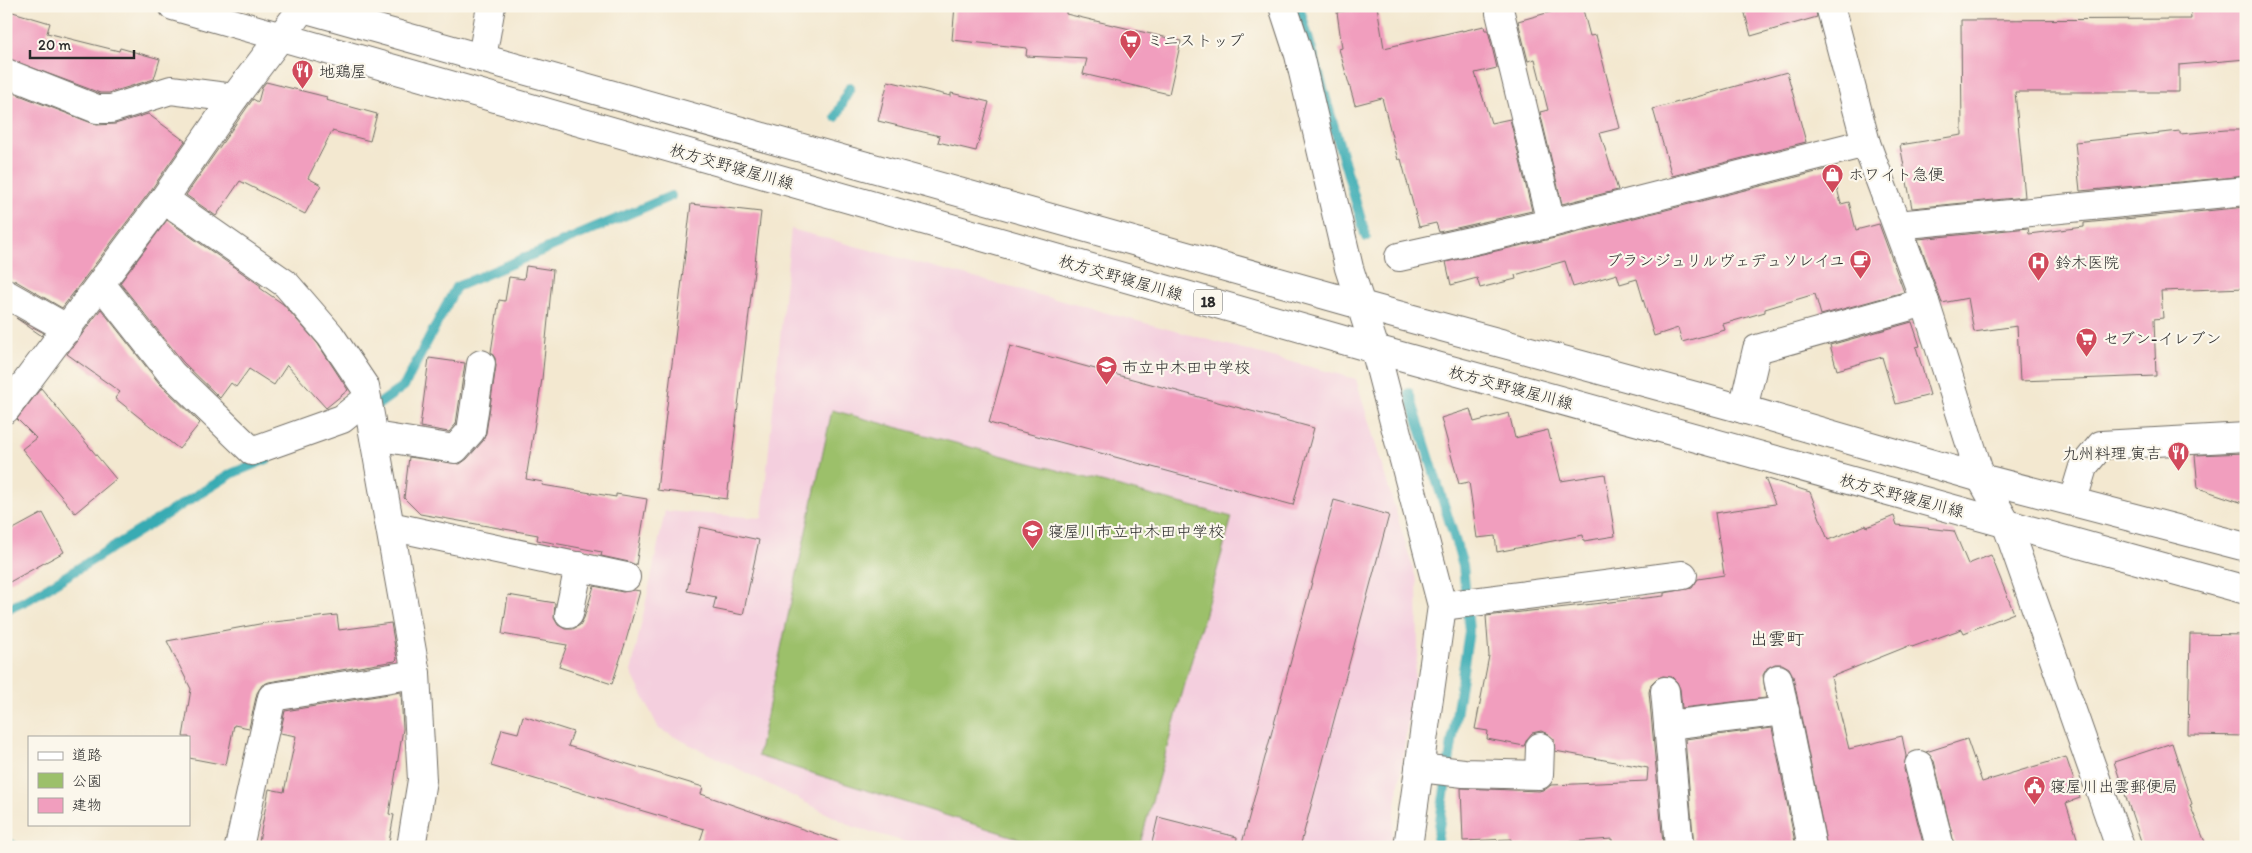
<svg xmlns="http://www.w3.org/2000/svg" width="2252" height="853" viewBox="0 0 2252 853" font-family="Itim,'Klee One',sans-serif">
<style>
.built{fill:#f4cfde}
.green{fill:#9cc06a;stroke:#64764a}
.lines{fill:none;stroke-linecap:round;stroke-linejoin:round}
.stream{stroke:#39abb3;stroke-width:10}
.building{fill:#f19ebe}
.minor-casing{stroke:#716d65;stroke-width:30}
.major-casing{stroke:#716d65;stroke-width:30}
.minor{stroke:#fff;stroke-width:28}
.major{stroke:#fff;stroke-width:28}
.labels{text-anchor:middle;stroke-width:4.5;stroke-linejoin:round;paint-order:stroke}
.shield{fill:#fbf7ec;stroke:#696865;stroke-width:1}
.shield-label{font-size:15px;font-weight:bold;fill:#2b2b2b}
.poi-label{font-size:16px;fill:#2b2b2b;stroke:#fbf7ec;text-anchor:start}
.street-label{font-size:16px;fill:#2b2b2b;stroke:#fbf7ec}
.neighbourhood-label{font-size:18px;fill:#2b2b2b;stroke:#fbf7ec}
</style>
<rect width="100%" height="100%" fill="#fbf7ec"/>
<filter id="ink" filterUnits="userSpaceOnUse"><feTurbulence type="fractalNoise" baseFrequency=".02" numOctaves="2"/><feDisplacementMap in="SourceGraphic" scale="10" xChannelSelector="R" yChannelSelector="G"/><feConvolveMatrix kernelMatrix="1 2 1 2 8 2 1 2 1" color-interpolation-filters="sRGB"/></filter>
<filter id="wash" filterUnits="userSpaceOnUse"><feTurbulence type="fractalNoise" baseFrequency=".0096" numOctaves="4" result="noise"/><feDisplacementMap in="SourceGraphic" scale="20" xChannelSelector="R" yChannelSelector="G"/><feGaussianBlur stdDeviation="1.12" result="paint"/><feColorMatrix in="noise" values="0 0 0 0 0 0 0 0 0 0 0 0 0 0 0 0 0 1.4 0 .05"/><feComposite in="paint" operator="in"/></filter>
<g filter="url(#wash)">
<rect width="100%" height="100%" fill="#f3e8d0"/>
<path class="built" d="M 791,229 L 1356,379 L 1417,582 L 1418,651 L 1390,847 L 923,847 L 854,827 L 659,729 L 631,672 L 665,511 L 762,518 Z"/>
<path class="green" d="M 832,410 L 1232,517 L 1139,847 L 1046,847 L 758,756 Z"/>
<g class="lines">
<g class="stream">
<path d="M 1299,6 L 1366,237"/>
<path d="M 836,117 L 850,87"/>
<path d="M 1409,393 L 1463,565 L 1469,631 L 1436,847"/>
<path d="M 372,409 L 404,386 L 456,287 L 671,196"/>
<path d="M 6,610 L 29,599 L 233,473 L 267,459"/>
<path d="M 6,841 L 15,847"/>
</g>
</g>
<g id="blocks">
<g class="building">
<path d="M 955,6 L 1066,6 L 1066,14 L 1181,41 L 1169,94 L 1083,74 L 1087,59 L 1026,56 L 1027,48 L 952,40 Z"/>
<path d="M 1377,6 L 1384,48 L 1462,30 L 1462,31 L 1484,26 L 1485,30 L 1488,30 L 1497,68 L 1475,73 L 1491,123 L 1510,119 L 1532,211 L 1439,232 L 1436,223 L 1419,227 L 1401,159 L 1398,160 L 1382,98 L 1355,105 L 1339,49 L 1342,48 L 1337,12 Z"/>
<path d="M 1572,6 L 1582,6 L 1590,36 L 1596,35 L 1620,128 L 1600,133 L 1618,190 L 1562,204 L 1540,112 L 1548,110 L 1535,59 L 1528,61 L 1518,21 Z"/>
<path d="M 1743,6 L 1815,6 L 1817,17 L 1751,36 Z"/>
<path d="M 2190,6 L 2246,6 L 2246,59 L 2179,65 L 2179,92 L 2015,92 L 2025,197 L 1912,208 L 1900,145 L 1962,135 L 1961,20 L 2191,19 Z"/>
<path d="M 6,10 L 50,23 L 47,33 L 119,51 L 120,48 L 160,59 L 154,79 L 109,93 L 100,93 L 6,58 Z"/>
<path d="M 1787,72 L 1806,142 L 1672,176 L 1653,109 Z"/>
<path d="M 888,81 L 951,96 L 951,93 L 989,102 L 976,151 L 938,142 L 940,136 L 878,121 Z"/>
<path d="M 266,82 L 327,97 L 326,100 L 377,114 L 370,141 L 332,131 L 308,178 L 321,185 L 305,214 L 240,181 L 216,216 L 186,195 L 253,99 L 258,102 L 262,87 Z"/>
<path d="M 6,90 L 97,125 L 115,124 L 148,114 L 185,141 L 151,190 L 62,308 L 14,280 L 6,278 Z"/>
<path d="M 2226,130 L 2246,130 L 2246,176 L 2080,191 L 2075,142 L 2180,131 L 2180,134 Z"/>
<path d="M 1832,168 L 1841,204 L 1849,202 L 1856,230 L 1879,224 L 1904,292 L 1821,315 L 1815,294 L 1765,309 L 1765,312 L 1723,324 L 1725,330 L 1682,342 L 1678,328 L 1654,336 L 1637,279 L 1620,284 L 1617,274 L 1573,287 L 1565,261 L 1515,275 L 1516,279 L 1480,288 L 1477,278 L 1451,285 L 1446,262 L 1555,238 Z"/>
<path d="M 691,204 L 761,212 L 727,499 L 657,490 Z"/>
<path d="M 2246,207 L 2246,288 L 2161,291 L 2163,318 L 2154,319 L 2156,376 L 2020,381 L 2017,326 L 1974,332 L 1968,298 L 1942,303 L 1918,239 L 2028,228 L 2029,234 L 2084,227 L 2084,223 Z"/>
<path d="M 167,220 L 261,286 L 260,288 L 283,304 L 318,344 L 348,390 L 326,408 L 287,365 L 274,385 L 249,369 L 236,387 L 231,383 L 220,398 L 183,362 L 120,283 Z"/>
<path d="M 526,266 L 553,270 L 542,379 L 526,479 L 543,482 L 542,485 L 616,497 L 616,494 L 647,499 L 636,565 L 629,562 L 601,556 L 602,552 L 537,540 L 538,535 L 420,514 L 404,498 L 409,457 L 460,464 L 467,459 L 483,441 L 486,433 L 496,366 L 495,358 L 491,352 L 499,300 L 505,301 L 509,277 L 524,279 Z"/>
<path d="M 101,309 L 159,383 L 200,423 L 179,449 L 115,398 L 120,392 L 67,354 Z"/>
<path d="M 16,318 L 44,333 L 42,336 Z"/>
<path d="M 1912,322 L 1920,346 L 1916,347 L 1930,395 L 1896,404 L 1882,357 L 1837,370 L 1830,345 Z"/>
<path d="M 1010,346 L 1314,428 L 1293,505 L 989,423 Z"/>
<path d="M 429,358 L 465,363 L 456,424 L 449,432 L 420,427 Z"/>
<path d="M 41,388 L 116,479 L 75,513 L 22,449 L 36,438 L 17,419 Z"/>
<path d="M 1470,409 L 1474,422 L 1509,413 L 1515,438 L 1548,430 L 1561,481 L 1605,474 L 1615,536 L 1584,541 L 1583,535 L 1497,552 L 1495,536 L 1477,538 L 1469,482 L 1459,484 L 1441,418 Z"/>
<path d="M 2246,453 L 2246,504 L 2198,488 L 2195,455 Z"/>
<path d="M 1765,478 L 1810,492 L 1828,540 L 1866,525 L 1867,527 L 1894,516 L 1897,525 L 1954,531 L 1968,564 L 1991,555 L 2014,613 L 1964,633 L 1962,629 L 1912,647 L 1911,645 L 1831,677 L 1849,749 L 1902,736 L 1906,756 L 1904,769 L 1924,847 L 1827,847 L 1793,676 L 1789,668 L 1782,664 L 1775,664 L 1767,668 L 1763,675 L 1766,698 L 1682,708 L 1680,689 L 1677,682 L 1672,677 L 1663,676 L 1656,679 L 1651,684 L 1649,692 L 1663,844 L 1612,847 L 1612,839 L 1511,846 L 1511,839 L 1463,841 L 1461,788 L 1539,791 L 1546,789 L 1551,785 L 1647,781 L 1648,768 L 1555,751 L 1554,739 L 1548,734 L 1541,731 L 1532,733 L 1527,739 L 1524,746 L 1487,739 L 1488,731 L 1475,729 L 1489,656 L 1486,616 L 1664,596 L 1664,593 L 1692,588 L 1698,579 L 1724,575 L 1715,513 L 1775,504 Z"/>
<path d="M 1334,500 L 1389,515 L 1300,847 L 1241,847 Z"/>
<path d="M 43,513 L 64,552 L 6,584 L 6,533 Z"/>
<path d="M 700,527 L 759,540 L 743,615 L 713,609 L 716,597 L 687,591 Z"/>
<path d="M 594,586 L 623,592 L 634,590 L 640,591 L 625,644 L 612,684 L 559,667 L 567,645 L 502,634 L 508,595 L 555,603 L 554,618 L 558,625 L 565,629 L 573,629 L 580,625 L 584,618 Z"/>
<path d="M 337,615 L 339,630 L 391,623 L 397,659 L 395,661 L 269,682 L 262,685 L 257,693 L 249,728 L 234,725 L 226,765 L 189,758 L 189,737 L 183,737 L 191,689 L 167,641 L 265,623 Z"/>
<path d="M 2190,634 L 2246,635 L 2246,736 L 2188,735 Z"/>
<path d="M 401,692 L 403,729 L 389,814 L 394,815 L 388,847 L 258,847 L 269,789 L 284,792 L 296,736 L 280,733 L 285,711 Z"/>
<path d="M 523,716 L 573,732 L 568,746 L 703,787 L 701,794 L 840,842 L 839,847 L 698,847 L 704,829 L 491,766 L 502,729 L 518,733 Z"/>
<path d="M 1772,728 L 1796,847 L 1694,847 L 1685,739 Z"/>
<path d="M 1967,739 L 1982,782 L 2066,757 L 2080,798 L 2066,803 L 2080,847 L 1955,847 L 1934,761 L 1926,752 Z"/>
<path d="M 2172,743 L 2192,804 L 2190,805 L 2207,847 L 2143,847 L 2114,762 Z"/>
<path d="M 1158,817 L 1237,837 L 1236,847 L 1151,847 Z"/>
</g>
</g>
</g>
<g filter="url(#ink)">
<use href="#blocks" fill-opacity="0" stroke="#716d65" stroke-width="1"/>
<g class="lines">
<defs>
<g id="minor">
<path d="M 1283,6 L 1299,55 L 1349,268 L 1375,349 L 1442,606 L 1408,847"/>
<path d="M 1830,6 L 1866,143 L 1925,302 L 1981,478 L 2006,523 L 2120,847"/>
<path d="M 1500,13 L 1551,223"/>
<path d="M 482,58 L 491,6"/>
<path d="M 6,73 L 97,109 L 111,109 L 171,90 L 234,98"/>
<path d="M 164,199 L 286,284 L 330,335 L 365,387 L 416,674 L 422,780 L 411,847"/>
<path d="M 1897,225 L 2246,191"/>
<path d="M 1399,257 L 1551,223 L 1866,143"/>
<path d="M 101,284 L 171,373 L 252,451 L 342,419 L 367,399"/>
<path d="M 6,294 L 68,329"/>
<path d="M 6,409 L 164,199 L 234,98 L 304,6"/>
<path d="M 1743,409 L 1757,349 L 1925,302"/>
<path d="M 374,436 L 455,449 L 471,431 L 481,364"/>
<path d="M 2073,500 L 2083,467 L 2101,445 L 2246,437"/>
<path d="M 390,526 L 626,577"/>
<path d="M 1442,606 L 1683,575"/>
<path d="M 569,614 L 579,566"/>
<path d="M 1778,679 L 1812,847"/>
<path d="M 1665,691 L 1679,847"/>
<path d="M 1668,725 L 1785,711"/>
<path d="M 1919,765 L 1940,847"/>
<path d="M 1419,768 L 1464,773 L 1539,775 L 1540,747"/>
<path d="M 239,847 L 272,697 L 416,674"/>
</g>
<g id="major">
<path d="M 173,6 L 1375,349 L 2246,590"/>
<path d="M 296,6 L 1361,305 L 1743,409 L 1981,478 L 2246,547"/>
</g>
</defs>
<use href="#minor" class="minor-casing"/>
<use href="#major" class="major-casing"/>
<use href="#minor" class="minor"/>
<use href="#major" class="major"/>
</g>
</g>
<defs>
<symbol id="supermarket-pin" viewBox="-11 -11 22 30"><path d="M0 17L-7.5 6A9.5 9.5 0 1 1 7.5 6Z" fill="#d1495b" stroke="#fbf7ec"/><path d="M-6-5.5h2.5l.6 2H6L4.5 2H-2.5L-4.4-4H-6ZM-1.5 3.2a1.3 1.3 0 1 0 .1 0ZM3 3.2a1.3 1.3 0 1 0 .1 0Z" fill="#fff"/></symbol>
<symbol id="restaurant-pin" viewBox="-11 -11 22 30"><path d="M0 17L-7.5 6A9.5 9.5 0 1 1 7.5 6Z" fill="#d1495b" stroke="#fbf7ec"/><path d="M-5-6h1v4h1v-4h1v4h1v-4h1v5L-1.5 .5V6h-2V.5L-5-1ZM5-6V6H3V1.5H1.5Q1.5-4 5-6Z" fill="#fff"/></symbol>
<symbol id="shop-pin" viewBox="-11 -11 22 30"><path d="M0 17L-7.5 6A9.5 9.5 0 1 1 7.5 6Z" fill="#d1495b" stroke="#fbf7ec"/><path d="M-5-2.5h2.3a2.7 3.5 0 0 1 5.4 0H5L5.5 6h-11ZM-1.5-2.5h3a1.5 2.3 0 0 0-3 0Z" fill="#fff"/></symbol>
<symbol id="cafe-pin" viewBox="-11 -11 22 30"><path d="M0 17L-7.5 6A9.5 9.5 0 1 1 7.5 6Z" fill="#d1495b" stroke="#fbf7ec"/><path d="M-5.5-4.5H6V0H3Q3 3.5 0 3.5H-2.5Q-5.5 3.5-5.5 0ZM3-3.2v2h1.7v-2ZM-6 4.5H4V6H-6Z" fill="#fff"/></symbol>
<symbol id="hospital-pin" viewBox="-11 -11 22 30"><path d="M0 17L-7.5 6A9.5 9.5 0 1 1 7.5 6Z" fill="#d1495b" stroke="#fbf7ec"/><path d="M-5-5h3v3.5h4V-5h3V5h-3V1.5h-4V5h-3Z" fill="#fff"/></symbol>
<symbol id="school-pin" viewBox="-11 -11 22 30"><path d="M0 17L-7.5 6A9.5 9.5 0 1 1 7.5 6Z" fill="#d1495b" stroke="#fbf7ec"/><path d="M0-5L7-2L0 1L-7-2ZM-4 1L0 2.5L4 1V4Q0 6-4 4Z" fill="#fff"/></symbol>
<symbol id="civic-pin" viewBox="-11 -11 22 30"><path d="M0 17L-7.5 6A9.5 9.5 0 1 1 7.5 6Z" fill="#d1495b" stroke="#fbf7ec"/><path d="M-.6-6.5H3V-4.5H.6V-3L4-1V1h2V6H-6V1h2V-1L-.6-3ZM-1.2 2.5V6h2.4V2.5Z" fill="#fff"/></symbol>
</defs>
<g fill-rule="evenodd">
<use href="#supermarket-pin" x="1118" y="28" width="25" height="34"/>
<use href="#restaurant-pin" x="290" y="58" width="25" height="34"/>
<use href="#shop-pin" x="1820" y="162" width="25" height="34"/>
<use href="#cafe-pin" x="1848" y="248" width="25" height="34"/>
<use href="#hospital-pin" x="2026" y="250" width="25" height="34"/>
<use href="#supermarket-pin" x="2074" y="326" width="25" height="34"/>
<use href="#school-pin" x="1094" y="354" width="25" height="34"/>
<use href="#restaurant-pin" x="2166" y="440" width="25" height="34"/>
<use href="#school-pin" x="1020" y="518" width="25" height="34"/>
<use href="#civic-pin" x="2022" y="774" width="25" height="34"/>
</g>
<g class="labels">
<rect class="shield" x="1194" y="289.5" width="28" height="25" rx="4"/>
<g class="shield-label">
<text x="1208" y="307">18</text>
</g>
<g class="poi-label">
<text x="1147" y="46">ミニストップ</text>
<text x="319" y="77">地鶏屋</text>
<text x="1848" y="180">ホワイト急便</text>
<text x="1845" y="266" text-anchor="end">ブランジュリルヴェデュソレイユ</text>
<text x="2055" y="268">鈴木医院</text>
<text x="2103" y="344">セブン-イレブン</text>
<text x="1122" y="373">市立中木田中学校</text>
<text x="2162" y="459" text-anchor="end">九州料理 寅吉</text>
<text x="1048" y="537">寝屋川市立中木田中学校</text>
<text x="2050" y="792">寝屋川出雲郵便局</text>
</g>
<g class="street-label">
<text transform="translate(732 166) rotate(16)" y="6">枚方交野寝屋川線</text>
<text transform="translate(1121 277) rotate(16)" y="6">枚方交野寝屋川線</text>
<text transform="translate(1511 387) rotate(15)" y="6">枚方交野寝屋川線</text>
<text transform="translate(1902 495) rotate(15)" y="6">枚方交野寝屋川線</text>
</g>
<g class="neighbourhood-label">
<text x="1777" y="645">出雲町</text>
</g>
</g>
<rect width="2252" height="853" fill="none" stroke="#fbf7ec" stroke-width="25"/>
<rect x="28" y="736" width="162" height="90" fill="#fbf7ec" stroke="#a8a59f"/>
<rect x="38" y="752" width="25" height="8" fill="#ffffff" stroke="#a8a59f"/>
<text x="72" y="760" font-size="15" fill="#2b2b2b">道路</text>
<rect x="38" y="773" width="25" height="15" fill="#9cc06a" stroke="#a8a59f"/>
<text x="72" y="786" font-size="15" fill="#2b2b2b">公園</text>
<rect x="38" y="798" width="25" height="15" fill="#f19ebe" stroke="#a8a59f"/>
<text x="72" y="810" font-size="15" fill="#2b2b2b">建物</text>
<path d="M30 50v8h104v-8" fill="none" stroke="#2b2b2b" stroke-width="2.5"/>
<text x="38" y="50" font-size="15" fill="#2b2b2b" stroke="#fbf7ec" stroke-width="4" paint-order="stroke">20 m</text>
</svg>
